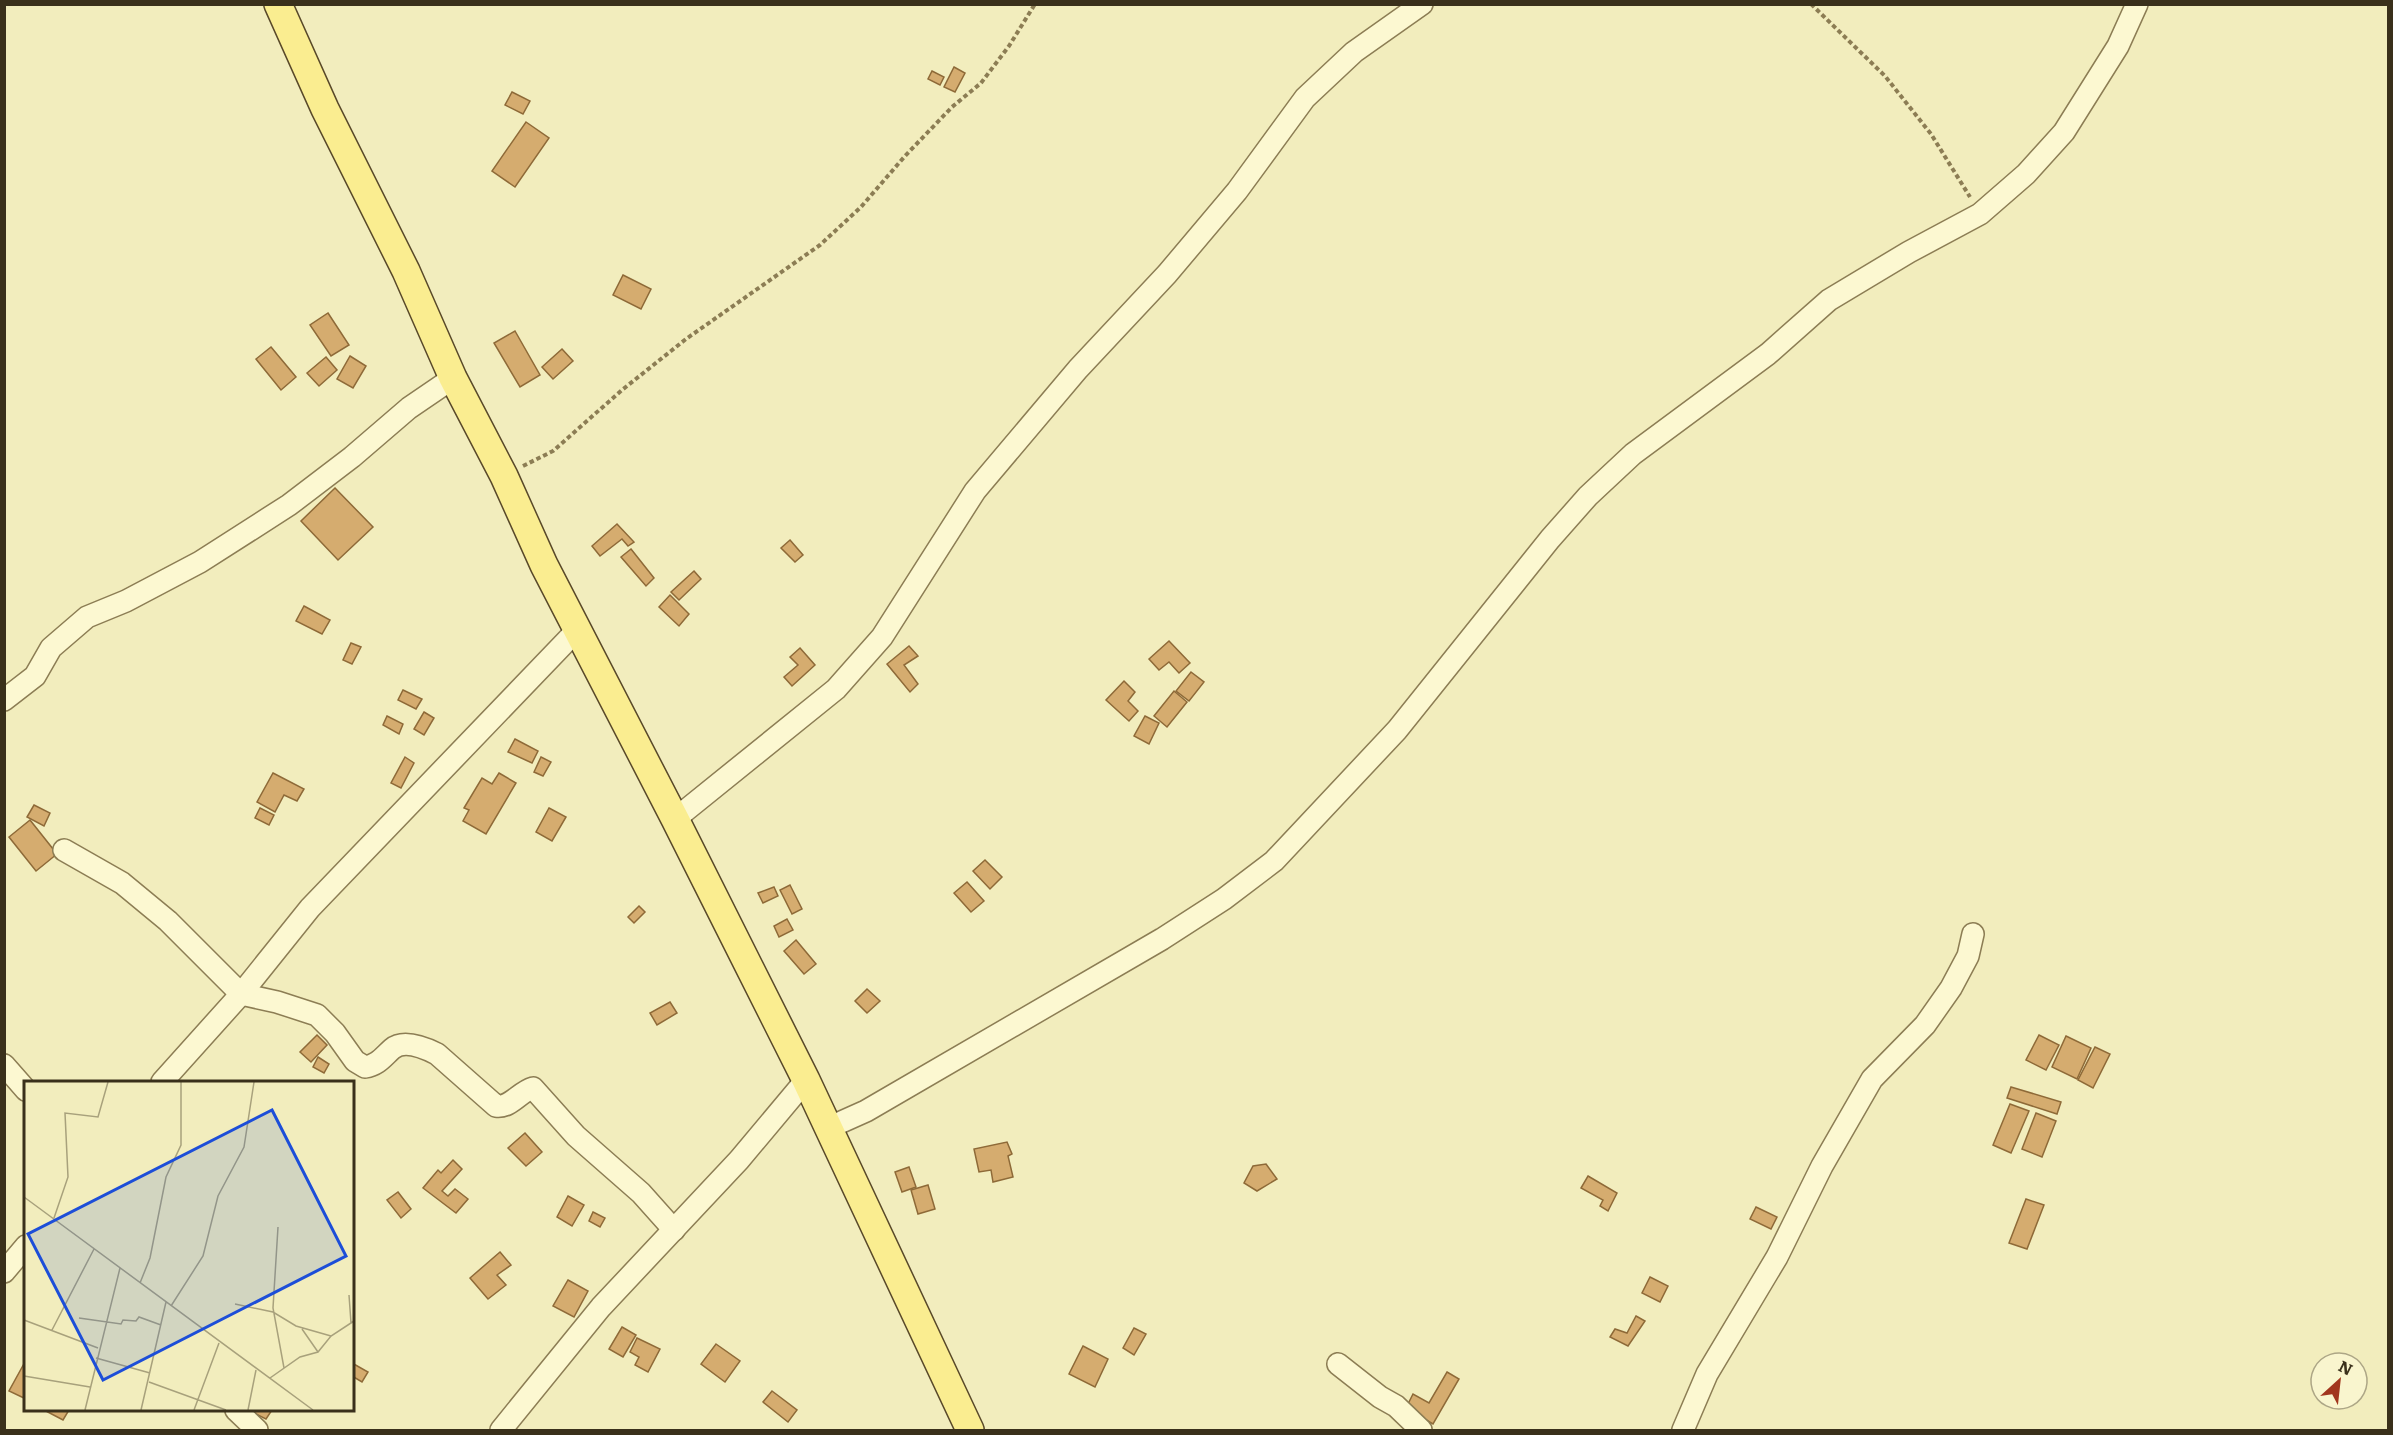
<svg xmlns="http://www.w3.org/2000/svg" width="2393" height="1435" viewBox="0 0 2393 1435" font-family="Literata,serif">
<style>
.building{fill:#d5ac6f;stroke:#8e6a38;stroke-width:1.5}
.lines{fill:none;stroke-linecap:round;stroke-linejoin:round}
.minor-casing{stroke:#8c7d54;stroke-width:24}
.major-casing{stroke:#594929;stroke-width:30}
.path{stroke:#8c7d54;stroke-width:4;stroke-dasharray:4.5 3;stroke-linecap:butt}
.minor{stroke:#fcf8d1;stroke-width:21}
.major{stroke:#faed90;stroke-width:27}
.inset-road{fill:none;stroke:#a8a17c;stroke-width:1.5}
.view{fill:#1d4ed8;fill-opacity:0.15;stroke:#1d4ed8;stroke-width:3}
.inset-edge{fill:none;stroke:#3a301b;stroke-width:3}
</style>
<rect width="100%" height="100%" fill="#f2edbd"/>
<g class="building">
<path d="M 954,67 L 965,73 L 955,92 L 944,87 Z"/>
<path d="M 932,71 L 944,77 L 940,85 L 928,79 Z"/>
<path d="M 512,92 L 530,101 L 523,114 L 505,105 Z"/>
<path d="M 526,122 L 549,138 L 515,187 L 492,171 Z"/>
<path d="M 623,275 L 651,289 L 641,309 L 613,295 Z"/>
<path d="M 328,313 L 349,345 L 331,356 L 310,325 Z"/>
<path d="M 515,331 L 540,375 L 520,387 L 494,343 Z"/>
<path d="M 271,347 L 296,377 L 281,390 L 256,359 Z"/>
<path d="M 562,349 L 573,361 L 553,379 L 542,367 Z"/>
<path d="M 350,356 L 366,366 L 353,388 L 337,379 Z"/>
<path d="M 326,357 L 337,370 L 319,386 L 307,373 Z"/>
<path d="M 335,488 L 373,527 L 338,560 L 301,521 Z"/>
<path d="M 617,524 L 634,542 L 628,546 L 622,539 L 600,556 L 592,546 Z"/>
<path d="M 790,540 L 803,555 L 795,562 L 781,548 Z"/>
<path d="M 631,549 L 654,578 L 646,586 L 621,557 Z"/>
<path d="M 694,571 L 701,579 L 679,600 L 671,592 Z"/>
<path d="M 670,595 L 689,614 L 679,626 L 659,607 Z"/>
<path d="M 304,606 L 330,620 L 322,634 L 296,621 Z"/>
<path d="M 1169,641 L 1190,663 L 1179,673 L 1169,662 L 1159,670 L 1149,659 Z"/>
<path d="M 351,643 L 361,647 L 352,664 L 343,660 Z"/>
<path d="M 909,646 L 918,656 L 904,665 L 918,684 L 910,692 L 887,664 Z"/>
<path d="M 800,648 L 815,665 L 792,686 L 784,677 L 798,665 L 790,657 Z"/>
<path d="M 1191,672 L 1204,682 L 1189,701 L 1176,691 Z"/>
<path d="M 1124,681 L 1135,692 L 1128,701 L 1138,711 L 1129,721 L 1106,700 Z"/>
<path d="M 403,690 L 422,699 L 416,709 L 398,700 Z"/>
<path d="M 1174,691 L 1187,702 L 1167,727 L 1154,716 Z"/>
<path d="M 424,712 L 434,718 L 424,735 L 414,729 Z"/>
<path d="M 387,716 L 403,724 L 399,734 L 383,725 Z"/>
<path d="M 1145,716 L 1159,723 L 1149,744 L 1134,736 Z"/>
<path d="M 515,739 L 538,751 L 532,763 L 508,752 Z"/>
<path d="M 405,757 L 414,763 L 401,788 L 391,783 Z"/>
<path d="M 541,757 L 551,762 L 543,776 L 534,772 Z"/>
<path d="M 273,773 L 304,789 L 297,801 L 284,795 L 275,812 L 257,802 Z"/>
<path d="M 499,773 L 516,783 L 486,834 L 463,821 L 469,810 L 464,808 L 482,778 L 492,784 Z"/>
<path d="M 34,805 L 50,813 L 44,826 L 27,817 Z"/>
<path d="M 260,808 L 274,815 L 269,825 L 255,818 Z"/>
<path d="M 549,808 L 566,817 L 552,841 L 536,832 Z"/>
<path d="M 30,820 L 57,854 L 36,871 L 9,837 Z"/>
<path d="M 985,860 L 1002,877 L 990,889 L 973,871 Z"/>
<path d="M 967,882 L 984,901 L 971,912 L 954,893 Z"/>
<path d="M 790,885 L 802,909 L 792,914 L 780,890 Z"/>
<path d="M 774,887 L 778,896 L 763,903 L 758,893 Z"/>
<path d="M 639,906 L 645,912 L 634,923 L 628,917 Z"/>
<path d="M 787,919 L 793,930 L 779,937 L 774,926 Z"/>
<path d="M 796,940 L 816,964 L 804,974 L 784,951 Z"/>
<path d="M 867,989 L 880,1001 L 867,1013 L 855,1001 Z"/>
<path d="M 670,1002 L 677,1013 L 657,1025 L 650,1013 Z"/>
<path d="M 317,1035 L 327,1045 L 311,1062 L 300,1052 Z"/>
<path d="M 2039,1035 L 2059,1045 L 2046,1070 L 2026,1060 Z"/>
<path d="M 2066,1036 L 2091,1048 L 2077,1079 L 2052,1067 Z"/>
<path d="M 2095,1047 L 2110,1054 L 2093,1088 L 2078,1080 Z"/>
<path d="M 318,1057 L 329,1064 L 324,1073 L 313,1067 Z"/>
<path d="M 2011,1087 L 2061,1102 L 2057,1114 L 2007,1098 Z"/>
<path d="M 2010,1104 L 2029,1111 L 2011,1153 L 1993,1145 Z"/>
<path d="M 2036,1113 L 2056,1121 L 2042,1157 L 2022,1149 Z"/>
<path d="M 525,1133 L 542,1152 L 526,1166 L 508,1148 Z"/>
<path d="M 1007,1142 L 1012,1154 L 1008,1156 L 1013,1177 L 993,1182 L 991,1170 L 979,1172 L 974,1149 Z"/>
<path d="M 453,1160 L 462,1169 L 442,1191 L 448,1196 L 455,1189 L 468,1199 L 456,1213 L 423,1188 L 438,1170 L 441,1173 Z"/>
<path d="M 1266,1164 L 1277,1179 L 1257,1191 L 1244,1183 L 1253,1166 Z"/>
<path d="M 909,1167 L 916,1187 L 902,1192 L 895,1172 Z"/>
<path d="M 1588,1176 L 1617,1193 L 1608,1211 L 1600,1206 L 1603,1200 L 1581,1188 Z"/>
<path d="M 928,1185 L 935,1209 L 918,1214 L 911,1190 Z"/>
<path d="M 398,1192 L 411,1209 L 401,1218 L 387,1200 Z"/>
<path d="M 568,1196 L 584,1205 L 572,1226 L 557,1217 Z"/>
<path d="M 2026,1199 L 2044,1205 L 2027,1249 L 2009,1243 Z"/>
<path d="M 1756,1207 L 1777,1217 L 1771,1229 L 1750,1219 Z"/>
<path d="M 593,1212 L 605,1218 L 600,1227 L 589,1221 Z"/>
<path d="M 500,1252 L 511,1265 L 497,1275 L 506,1285 L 488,1299 L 470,1278 Z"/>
<path d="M 1650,1277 L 1668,1286 L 1660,1302 L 1642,1293 Z"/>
<path d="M 568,1280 L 588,1291 L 574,1317 L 553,1306 Z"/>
<path d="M 1636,1316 L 1645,1321 L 1628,1346 L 1610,1337 L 1615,1329 L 1627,1333 Z"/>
<path d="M 622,1327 L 636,1335 L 623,1357 L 609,1349 Z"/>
<path d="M 1134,1328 L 1146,1334 L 1134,1355 L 1123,1348 Z"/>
<path d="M 637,1338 L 660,1349 L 648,1372 L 635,1365 L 639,1357 L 630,1352 Z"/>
<path d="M 716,1344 L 740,1361 L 725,1382 L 701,1364 Z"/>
<path d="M 1083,1346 L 1108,1359 L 1095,1387 L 1069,1374 Z"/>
<path d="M 26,1360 L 26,1399 L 9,1391 Z"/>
<path d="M 352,1363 L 368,1372 L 362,1382 L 352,1376 Z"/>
<path d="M 1447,1372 L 1459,1379 L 1433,1424 L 1406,1408 L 1413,1394 L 1429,1403 Z"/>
<path d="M 772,1391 L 797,1410 L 788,1422 L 763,1402 Z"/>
<path d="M 44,1410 L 69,1410 L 63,1420 Z"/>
<path d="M 248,1410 L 272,1410 L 266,1419 Z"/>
</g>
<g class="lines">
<defs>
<g id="minor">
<path d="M 4,700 L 35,676 L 51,648 L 87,617 L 126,601 L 200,562 L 289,505 L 352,457 L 409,408 L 453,378"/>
<path d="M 675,819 L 836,689 L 882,637 L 975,491 L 1078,369 L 1167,274 L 1237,191 L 1305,98 L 1354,52 L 1422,4"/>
<path d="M 64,850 L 122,883 L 168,921 L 241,994 L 277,1002 L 317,1015 L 335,1033 L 355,1061 L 365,1067 C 378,1065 383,1057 392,1049 C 404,1039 425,1048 437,1054 L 496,1106 C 511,1108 519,1092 533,1088 L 576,1136 L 641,1193 L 674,1230"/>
<path d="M 4,1065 L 26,1090"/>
<path d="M 162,1082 L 241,994 L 310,908 L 578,629"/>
<path d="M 828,1128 L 866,1111 L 1162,939 L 1224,899 L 1274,861 L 1397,730 L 1550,539 L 1588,496 L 1633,454 L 1768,354 L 1829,300 L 1909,252 L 1980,214 L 2026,174 L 2064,132 L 2118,46 L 2137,4"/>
<path d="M 4,1272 L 26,1246"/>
<path d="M 1338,1364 L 1380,1397 L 1396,1406 L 1421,1430"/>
<path d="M 236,1410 L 257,1430"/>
<path d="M 501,1430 L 601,1307 L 739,1160 L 806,1080"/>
<path d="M 1683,1430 L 1707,1374 L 1777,1257 L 1822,1166 L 1872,1079 L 1925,1025 L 1951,988 L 1968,956 L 1973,934"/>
</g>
<path id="major" d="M 278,4 L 325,109 L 406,271 L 453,378 L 504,476 L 544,565 L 675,819 L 806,1080 L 970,1430"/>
</defs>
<use href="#minor" class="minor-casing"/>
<use href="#major" class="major-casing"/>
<g class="path">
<path d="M 1811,4 L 1885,76 L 1931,134 L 1970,197"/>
<path d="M 523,466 L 553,451 L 622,390 L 686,339 L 820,245 L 861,207 L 905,156 L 952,107 L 981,83 L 1009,46 L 1035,4"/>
</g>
<use href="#minor" class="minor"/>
<use href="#major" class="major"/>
</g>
<g transform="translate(24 1081)">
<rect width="330" height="330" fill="#f2edbd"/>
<path class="inset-road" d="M 0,116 L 289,329M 30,137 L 44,96 L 41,32 L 74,36 L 84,1M 254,146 L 249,227 L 260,287M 116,202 L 126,177 L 142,96 L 157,64 L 157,1M 325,214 L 327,242M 211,223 L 249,231 L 272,245 L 307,255M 147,225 L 179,175 L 194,115 L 220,66 L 230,1M 55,237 L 97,243 L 99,239 L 112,240 L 115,236 L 137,244M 0,239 L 74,267M 278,248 L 294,271M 28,249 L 70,168M 72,277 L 126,292M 0,295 L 66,306M 246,297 L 276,276 L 294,271 L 307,255 L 330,240M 125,301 L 202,329M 61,329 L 96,187M 117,329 L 142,221M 170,329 L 195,262M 224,329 L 232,289"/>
<path class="view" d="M 248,29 L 322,175 L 79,299 L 4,153 Z"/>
<rect width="330" height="330" class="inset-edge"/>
</g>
<rect width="2393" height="1435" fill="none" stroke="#3a301b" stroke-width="12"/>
<g transform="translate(2339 1381) rotate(27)"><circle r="28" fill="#f9f5ce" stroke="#ada686" stroke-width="1.5"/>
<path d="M0-4.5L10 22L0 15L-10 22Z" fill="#a2361e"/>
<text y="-9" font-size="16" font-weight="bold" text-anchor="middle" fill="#3a301b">N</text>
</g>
</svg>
